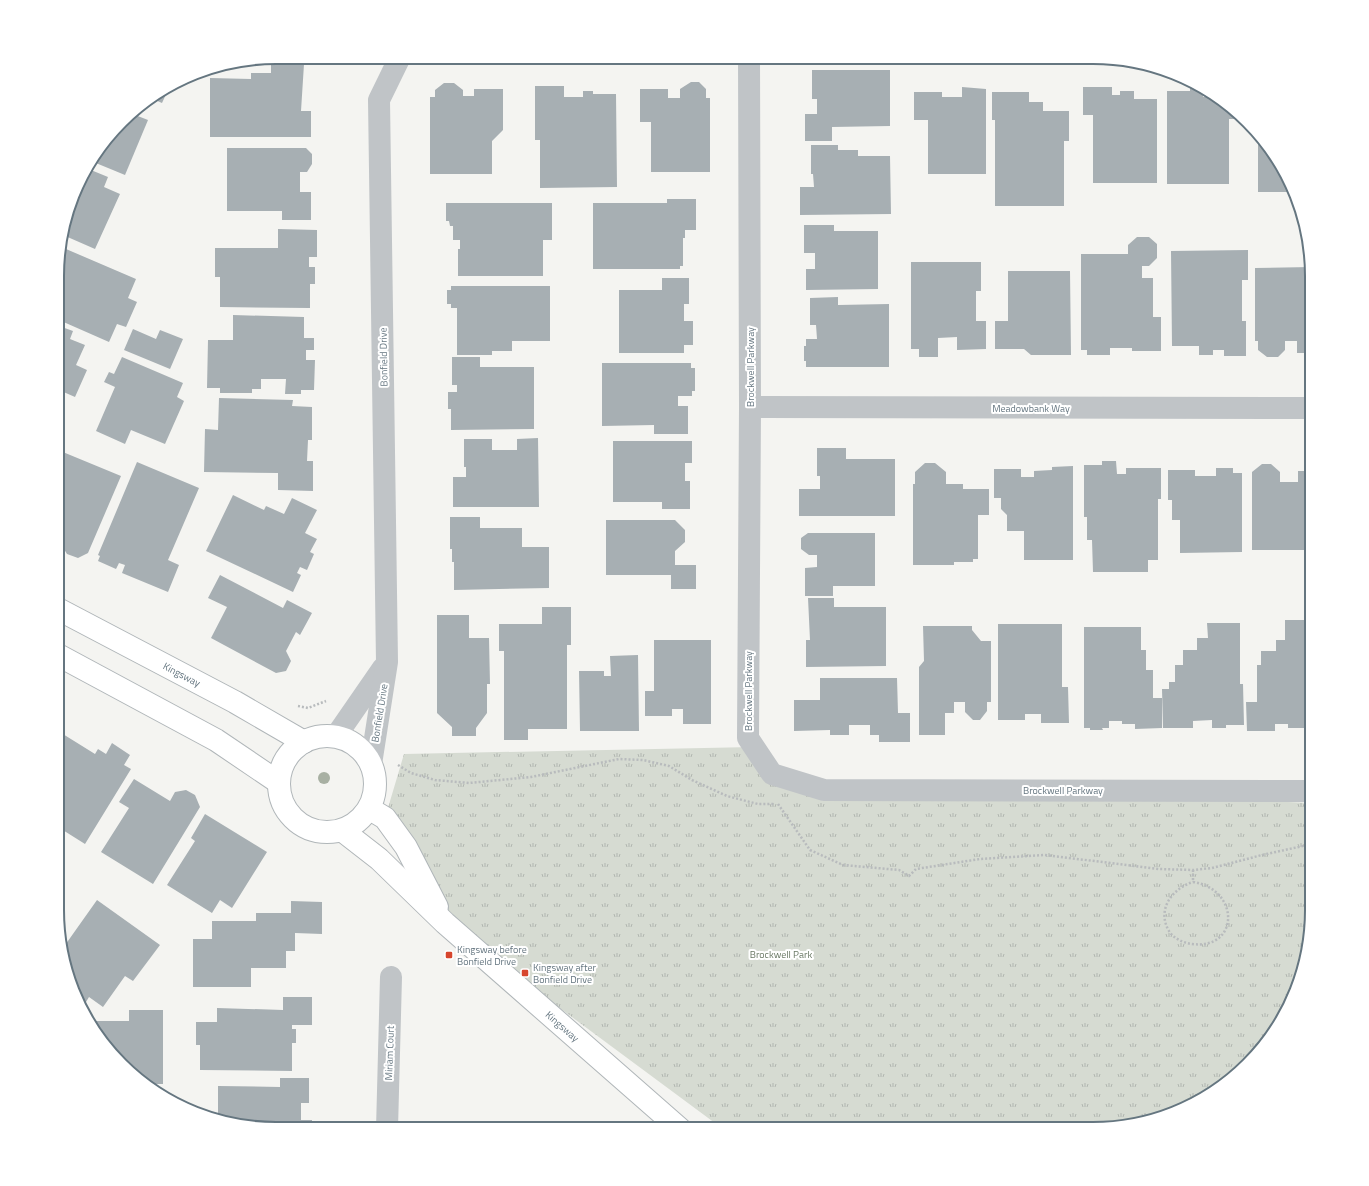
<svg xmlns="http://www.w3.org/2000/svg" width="1369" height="1186" viewBox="0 0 1369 1186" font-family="'Titillium Web',sans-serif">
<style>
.grass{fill:url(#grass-tufts)}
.building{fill:#a7afb3}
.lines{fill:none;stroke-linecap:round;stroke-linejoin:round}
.secondary-casing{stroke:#b0b6b9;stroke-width:24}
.path{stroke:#b8bbbd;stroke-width:2.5;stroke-dasharray:2 2;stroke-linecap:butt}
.minor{stroke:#c0c4c7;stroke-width:22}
.secondary{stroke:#fff;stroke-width:22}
.tree{fill:#a8b0a3}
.poi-dot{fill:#d7462e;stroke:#fff;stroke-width:1.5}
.labels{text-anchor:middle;stroke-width:4;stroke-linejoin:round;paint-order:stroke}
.street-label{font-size:10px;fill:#657680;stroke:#fff}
.poi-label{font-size:10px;fill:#657680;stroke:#fff;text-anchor:start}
.park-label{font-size:10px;fill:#697864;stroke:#fff}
.rim{fill:none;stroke:#657680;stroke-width:2}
</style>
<defs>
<pattern id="grass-tufts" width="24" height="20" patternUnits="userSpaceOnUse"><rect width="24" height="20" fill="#d6dbd2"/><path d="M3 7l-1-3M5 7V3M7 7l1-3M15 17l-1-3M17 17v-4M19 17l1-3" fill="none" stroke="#b1b6b0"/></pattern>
</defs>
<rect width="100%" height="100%" fill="#f4f4f1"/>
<path class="grass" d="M 753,747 L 793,781 L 1312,803 L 1312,910 L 1295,994 L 1248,1065 L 1177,1112 L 1108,1129 L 723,1129 L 445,923 L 385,818 L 404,754 Z"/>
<g class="building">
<path d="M 271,63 L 304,64 L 301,111 L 311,111 L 311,137 L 210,137 L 210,78 L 251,79 L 251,73 L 271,73 Z"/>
<path d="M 812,70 L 890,70 L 890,126 L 832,127 L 832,141 L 805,141 L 805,114 L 817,114 L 817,99 L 812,99 Z"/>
<path d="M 691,82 L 699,82 L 706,89 L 706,98 L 710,98 L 710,172 L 651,172 L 651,122 L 640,122 L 640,89 L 668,89 L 668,98 L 680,98 L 680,89 Z"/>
<path d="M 444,83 L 454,83 L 463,90 L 463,96 L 474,96 L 474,89 L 503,89 L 503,130 L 492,141 L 492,174 L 430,174 L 430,97 L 435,97 L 435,90 Z"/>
<path d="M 535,86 L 564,86 L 564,97 L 583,97 L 583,91 L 593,91 L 593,94 L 616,94 L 617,187 L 540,188 L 540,140 L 535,140 Z"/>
<path d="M 962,87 L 986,89 L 986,174 L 928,174 L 928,120 L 914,120 L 914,92 L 942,92 L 942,97 L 962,97 Z"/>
<path d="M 1083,87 L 1112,87 L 1112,95 L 1120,95 L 1120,91 L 1134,91 L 1134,99 L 1157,99 L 1157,183 L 1093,183 L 1093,115 L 1083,115 Z"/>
<path d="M 1190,88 L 1202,88 L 1203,97 L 1213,96 L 1241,116 L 1241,119 L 1229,119 L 1229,184 L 1167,184 L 1167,91 L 1190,91 Z"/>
<path d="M 168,90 L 162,103 L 153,99 Z"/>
<path d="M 992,92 L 1029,92 L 1029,102 L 1043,102 L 1043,111 L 1069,111 L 1069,141 L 1064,141 L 1064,206 L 995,206 L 995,120 L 992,120 Z"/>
<path d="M 130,113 L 148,120 L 125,175 L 91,161 Z"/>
<path d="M 1258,135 L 1290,179 L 1293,192 L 1258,192 Z"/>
<path d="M 811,145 L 838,145 L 838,150 L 858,150 L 858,156 L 890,156 L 891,214 L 800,215 L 800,187 L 814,187 L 813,174 L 811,174 Z"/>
<path d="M 227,148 L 306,148 L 312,154 L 312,164 L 307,172 L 300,172 L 300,192 L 311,192 L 311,220 L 282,220 L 282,211 L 227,211 Z"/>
<path d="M 86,168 L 108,177 L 104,187 L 120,194 L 95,249 L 63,235 Z"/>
<path d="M 667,199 L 696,199 L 696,230 L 685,230 L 685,238 L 683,238 L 683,266 L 680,266 L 680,269 L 593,269 L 593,203 L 667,203 Z"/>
<path d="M 446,203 L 552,203 L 552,240 L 543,240 L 543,276 L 458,276 L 458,249 L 460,249 L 460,240 L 453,240 L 453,226 L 450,226 L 449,221 L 446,221 Z"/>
<path d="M 804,225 L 834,225 L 834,231 L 878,231 L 878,289 L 806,290 L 806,269 L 815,269 L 815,253 L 804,253 Z"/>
<path d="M 278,229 L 317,230 L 317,257 L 309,257 L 309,267 L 315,267 L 315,284 L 310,284 L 310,308 L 220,307 L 220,277 L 215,277 L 215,248 L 278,248 Z"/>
<path d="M 1137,237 L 1149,237 L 1157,244 L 1157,258 L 1149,266 L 1142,266 L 1142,278 L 1153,278 L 1153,317 L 1161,317 L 1161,351 L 1132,351 L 1132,348 L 1110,348 L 1110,355 L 1087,355 L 1087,350 L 1081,350 L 1081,254 L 1128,254 L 1128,245 Z"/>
<path d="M 59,246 L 136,279 L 128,298 L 137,302 L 126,327 L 117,324 L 109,342 L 59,320 Z"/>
<path d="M 1248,250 L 1248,280 L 1242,280 L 1242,321 L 1246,321 L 1246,356 L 1224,356 L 1224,350 L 1213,350 L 1213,355 L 1199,355 L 1199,346 L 1172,346 L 1171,251 Z"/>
<path d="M 911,262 L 981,262 L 981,291 L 976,291 L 976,321 L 986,321 L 986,349 L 957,350 L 957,337 L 938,338 L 938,357 L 919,357 L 919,349 L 911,349 Z"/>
<path d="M 1312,267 L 1312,353 L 1297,353 L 1297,341 L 1285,341 L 1285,350 L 1278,357 L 1267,357 L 1258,350 L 1258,341 L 1255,341 L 1255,268 Z"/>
<path d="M 1008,271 L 1070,271 L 1071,355 L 1031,355 L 1024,349 L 995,349 L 995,321 L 1008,321 Z"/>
<path d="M 662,278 L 689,278 L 689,304 L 684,304 L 684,321 L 693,321 L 693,345 L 684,345 L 684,353 L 619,353 L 619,290 L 662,290 Z"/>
<path d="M 451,286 L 550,286 L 550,341 L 512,341 L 512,351 L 492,351 L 492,355 L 457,355 L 457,308 L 451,308 L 451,304 L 447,304 L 447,290 L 451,290 Z"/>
<path d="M 838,297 L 838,305 L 889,304 L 889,367 L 806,367 L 806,361 L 804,361 L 804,346 L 806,346 L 806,339 L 817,339 L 816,325 L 810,325 L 810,298 Z"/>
<path d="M 233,315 L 304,317 L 304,338 L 314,338 L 314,350 L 306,350 L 306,360 L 315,360 L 314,390 L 301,390 L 301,394 L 285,394 L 286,379 L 261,379 L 261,389 L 252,389 L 252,393 L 220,393 L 220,388 L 207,388 L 208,340 L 233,340 Z"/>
<path d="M 59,326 L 73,331 L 70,339 L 85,345 L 76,365 L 87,370 L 75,397 L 59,390 Z"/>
<path d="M 133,329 L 156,339 L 160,330 L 183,339 L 170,369 L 124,350 Z"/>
<path d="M 122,357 L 183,383 L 177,397 L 184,401 L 165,444 L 131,430 L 125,444 L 96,431 L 115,387 L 104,382 L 109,372 L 114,374 Z"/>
<path d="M 452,357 L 480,357 L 480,367 L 534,367 L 534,429 L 451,430 L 451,409 L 448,409 L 448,392 L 457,392 L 457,385 L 452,385 Z"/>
<path d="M 602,363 L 691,363 L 691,368 L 695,368 L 695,391 L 692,391 L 692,396 L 678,396 L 678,406 L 688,406 L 688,434 L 654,434 L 654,425 L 602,426 Z"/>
<path d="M 219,398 L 293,400 L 292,406 L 312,407 L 312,440 L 308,440 L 307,461 L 313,461 L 313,491 L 278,490 L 278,473 L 204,472 L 205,429 L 218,430 Z"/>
<path d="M 538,438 L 539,507 L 453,507 L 453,477 L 466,477 L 466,467 L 464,467 L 464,439 L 492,439 L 492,450 L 517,450 L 517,439 Z"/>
<path d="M 613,441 L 692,441 L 692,463 L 685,463 L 685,481 L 690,481 L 690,509 L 662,509 L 662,502 L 613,502 Z"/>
<path d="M 817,448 L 846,448 L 846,459 L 895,459 L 895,516 L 799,516 L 799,489 L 820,489 L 820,476 L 817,476 Z"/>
<path d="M 58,450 L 121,476 L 88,553 L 78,558 L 67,554 L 62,546 L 64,540 L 58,537 Z"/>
<path d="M 1102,461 L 1116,461 L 1117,474 L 1126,474 L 1126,468 L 1161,468 L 1161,499 L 1158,499 L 1158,560 L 1148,560 L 1148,572 L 1093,572 L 1092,540 L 1087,540 L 1087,517 L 1084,517 L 1084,465 L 1102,465 Z"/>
<path d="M 137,462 L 199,488 L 168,560 L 179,565 L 168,592 L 122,573 L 125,565 L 119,563 L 116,569 L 98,561 L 100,556 L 98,555 Z"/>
<path d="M 925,463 L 935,463 L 946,472 L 946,484 L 963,484 L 963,489 L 989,489 L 989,515 L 978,515 L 978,559 L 973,559 L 973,562 L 954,562 L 954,565 L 913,565 L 913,484 L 915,484 L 915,472 Z"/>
<path d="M 1262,464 L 1271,464 L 1280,472 L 1280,482 L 1298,482 L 1298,471 L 1312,471 L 1312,550 L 1252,550 L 1252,472 Z"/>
<path d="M 1073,466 L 1073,560 L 1024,560 L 1024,531 L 1007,531 L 1007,515 L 1001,509 L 1001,498 L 994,498 L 994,469 L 1021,469 L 1021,477 L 1034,477 L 1034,471 L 1052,470 L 1052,467 Z"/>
<path d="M 1216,468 L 1233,468 L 1233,473 L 1242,473 L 1242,552 L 1180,553 L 1180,520 L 1172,520 L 1172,500 L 1168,500 L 1168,470 L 1195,470 L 1195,476 L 1216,476 Z"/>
<path d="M 233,495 L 264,510 L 266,506 L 284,514 L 292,498 L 317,510 L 305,533 L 317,539 L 310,552 L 314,554 L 307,570 L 300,567 L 297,573 L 301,575 L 293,592 L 206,551 Z"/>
<path d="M 450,517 L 480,517 L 480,528 L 522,528 L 522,547 L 549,547 L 549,588 L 454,590 L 454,562 L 452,562 L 452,549 L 450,549 Z"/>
<path d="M 606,520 L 675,520 L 685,530 L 685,542 L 675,551 L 675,565 L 696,565 L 696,589 L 671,589 L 671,575 L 606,575 Z"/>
<path d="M 808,533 L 875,533 L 875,586 L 833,586 L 833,596 L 805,596 L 805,568 L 817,567 L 817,555 L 809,555 L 801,549 L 801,538 Z"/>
<path d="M 220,575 L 283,608 L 287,600 L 312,613 L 300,635 L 296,632 L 286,651 L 291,661 L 286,671 L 276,673 L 211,638 L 227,607 L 208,598 Z"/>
<path d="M 808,598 L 834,598 L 834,607 L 886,607 L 886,666 L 806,667 L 806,640 L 810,640 Z"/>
<path d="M 542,607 L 571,607 L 571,645 L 567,645 L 567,729 L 528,729 L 528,740 L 504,740 L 504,651 L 499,651 L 499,624 L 542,624 Z"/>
<path d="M 437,615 L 469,615 L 469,638 L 489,638 L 490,684 L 487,684 L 487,713 L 476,728 L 476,736 L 452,736 L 452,727 L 437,713 Z"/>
<path d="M 1285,620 L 1312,620 L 1312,722 L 1307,722 L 1307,728 L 1288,728 L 1288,724 L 1275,724 L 1275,731 L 1247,731 L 1246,702 L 1257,702 L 1257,665 L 1261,665 L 1261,651 L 1276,651 L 1276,640 L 1285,640 Z"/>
<path d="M 1207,623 L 1240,623 L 1240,684 L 1243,684 L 1244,725 L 1226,725 L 1226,728 L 1212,728 L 1212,720 L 1193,721 L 1193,728 L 1163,728 L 1162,689 L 1169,689 L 1169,682 L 1175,682 L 1175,665 L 1183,665 L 1183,650 L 1197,650 L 1197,638 L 1208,638 Z"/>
<path d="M 998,624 L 1062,624 L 1062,687 L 1068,687 L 1069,723 L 1041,723 L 1041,714 L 1025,714 L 1025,720 L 998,720 Z"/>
<path d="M 923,626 L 972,626 L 972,630 L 981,641 L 991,641 L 991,702 L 987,702 L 987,711 L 980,720 L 973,720 L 965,712 L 965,702 L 954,702 L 954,713 L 945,713 L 945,735 L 919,735 L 919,667 L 924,661 Z"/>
<path d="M 1084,627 L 1141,627 L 1141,650 L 1146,650 L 1146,670 L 1153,670 L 1153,698 L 1162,698 L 1162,728 L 1135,729 L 1135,724 L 1122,724 L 1122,721 L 1109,721 L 1109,728 L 1102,728 L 1103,730 L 1090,730 L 1090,728 L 1084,728 Z"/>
<path d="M 654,640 L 711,640 L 711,724 L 683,724 L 683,709 L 672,709 L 672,716 L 645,716 L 645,691 L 654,691 Z"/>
<path d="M 638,655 L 639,731 L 580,731 L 579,671 L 604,671 L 604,676 L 611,676 L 610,656 Z"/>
<path d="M 820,678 L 897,678 L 898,713 L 910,713 L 910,742 L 879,742 L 879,735 L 870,735 L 870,725 L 849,725 L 849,735 L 830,735 L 830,730 L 794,731 L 794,700 L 820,700 Z"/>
<path d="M 58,731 L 95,754 L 98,749 L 106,754 L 112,743 L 130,755 L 124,765 L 131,769 L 85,844 L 58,827 Z"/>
<path d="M 134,779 L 170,801 L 175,792 L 186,790 L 195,795 L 200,807 L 153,884 L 101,852 L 129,808 L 119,802 Z"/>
<path d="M 205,814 L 267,852 L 232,908 L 220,900 L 212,913 L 167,885 L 195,841 L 191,838 Z"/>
<path d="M 97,900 L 160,945 L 133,981 L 125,976 L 103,1007 L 89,997 L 83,1007 L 74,994 L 63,948 Z"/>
<path d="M 291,901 L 322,902 L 322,934 L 295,933 L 295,951 L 286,951 L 286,968 L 251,968 L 251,987 L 193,987 L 193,939 L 212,939 L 212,921 L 256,921 L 256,913 L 291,913 Z"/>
<path d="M 283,997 L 312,997 L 312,1025 L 292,1025 L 292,1029 L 296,1029 L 296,1043 L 292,1043 L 292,1071 L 200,1070 L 200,1045 L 196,1045 L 196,1022 L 217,1022 L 217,1008 L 283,1010 Z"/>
<path d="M 129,1010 L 163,1010 L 163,1084 L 150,1084 L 121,1065 L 94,1025 L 95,1021 L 129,1021 Z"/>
<path d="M 280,1078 L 309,1078 L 309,1103 L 301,1103 L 301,1120 L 312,1120 L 312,1129 L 276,1129 L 215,1117 L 215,1113 L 218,1114 L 218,1086 L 280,1087 Z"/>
</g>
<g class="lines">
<defs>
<g id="secondary">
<path id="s1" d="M 58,609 L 235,702 L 304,742"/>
<path d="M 58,655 L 216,740 L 278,782"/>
<circle cx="327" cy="784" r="48"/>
<path d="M 370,809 L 385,818 L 406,847 L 437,907"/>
<path id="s2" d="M 343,831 L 379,859 L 445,923 L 680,1129"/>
</g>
</defs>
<use href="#secondary" class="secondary-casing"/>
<g class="path">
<path d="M 298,706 L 308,708 L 326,701"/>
<path d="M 398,765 L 411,773 L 435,780 L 469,783 L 531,777 L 619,759 L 643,760 L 669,766 L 692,780 L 727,796 L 758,804 L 774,804"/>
<path d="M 778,804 L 810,850 L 843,865 L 899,870 L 909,876 L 916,869 L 980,859 L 1045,855 L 1159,869 L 1193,870 L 1212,868 L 1262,855 L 1312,844"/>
<path d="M 1193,870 L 1193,882"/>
<path d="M 1193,882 C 1240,889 1240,950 1192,944 C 1183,943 1173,938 1169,931 C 1156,909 1173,888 1193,882 Z"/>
</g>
<g class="minor">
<path d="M 749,57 L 750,407 L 748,738 L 772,774 L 824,790 L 1312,791"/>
<path d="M 750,407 L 1312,408"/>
<path d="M 336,736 L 383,668"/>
<path d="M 371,764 L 387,662 L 379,100 L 400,57"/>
<path d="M 387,1129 L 391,977"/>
</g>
<use href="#secondary" class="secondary"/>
</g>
<circle class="tree" cx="324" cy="778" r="6"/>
<g class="poi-dot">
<rect x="445" y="951" width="8" height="8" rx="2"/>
<rect x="521" y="969" width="8" height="8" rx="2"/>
</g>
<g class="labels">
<g class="street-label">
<text transform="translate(383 357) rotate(-91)" y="4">Bonfield Drive</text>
<text transform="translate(750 367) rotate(-90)" y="4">Brockwell Parkway</text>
<text x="1031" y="412">Meadowbank Way</text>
<text dy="4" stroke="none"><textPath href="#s1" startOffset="140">Kingsway</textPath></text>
<text transform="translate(748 691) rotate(-90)" y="4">Brockwell Parkway</text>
<text transform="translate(379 713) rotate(-81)" y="4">Bonfield Drive</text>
<text x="1063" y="794">Brockwell Parkway</text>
<text dy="4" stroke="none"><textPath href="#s2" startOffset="294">Kingsway</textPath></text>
<text transform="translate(389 1053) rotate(-88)" y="4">Miriam Court</text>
</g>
<g class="poi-label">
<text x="457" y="953">Kingsway before<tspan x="457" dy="12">Bonfield Drive</tspan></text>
<text x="533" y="971">Kingsway after<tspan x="533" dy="12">Bonfield Drive</tspan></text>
</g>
<g class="park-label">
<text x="781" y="958">Brockwell Park</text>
</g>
</g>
<path d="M0 0H1369V1186H0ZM276 64H1093A212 212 0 0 1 1305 276V910A212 212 0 0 1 1093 1122H276A212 212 0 0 1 64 910V276A212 212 0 0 1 276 64Z" fill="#fff" fill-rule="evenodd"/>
<path class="rim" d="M276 64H1093A212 212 0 0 1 1305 276V910A212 212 0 0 1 1093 1122H276A212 212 0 0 1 64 910V276A212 212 0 0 1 276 64Z"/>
</svg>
